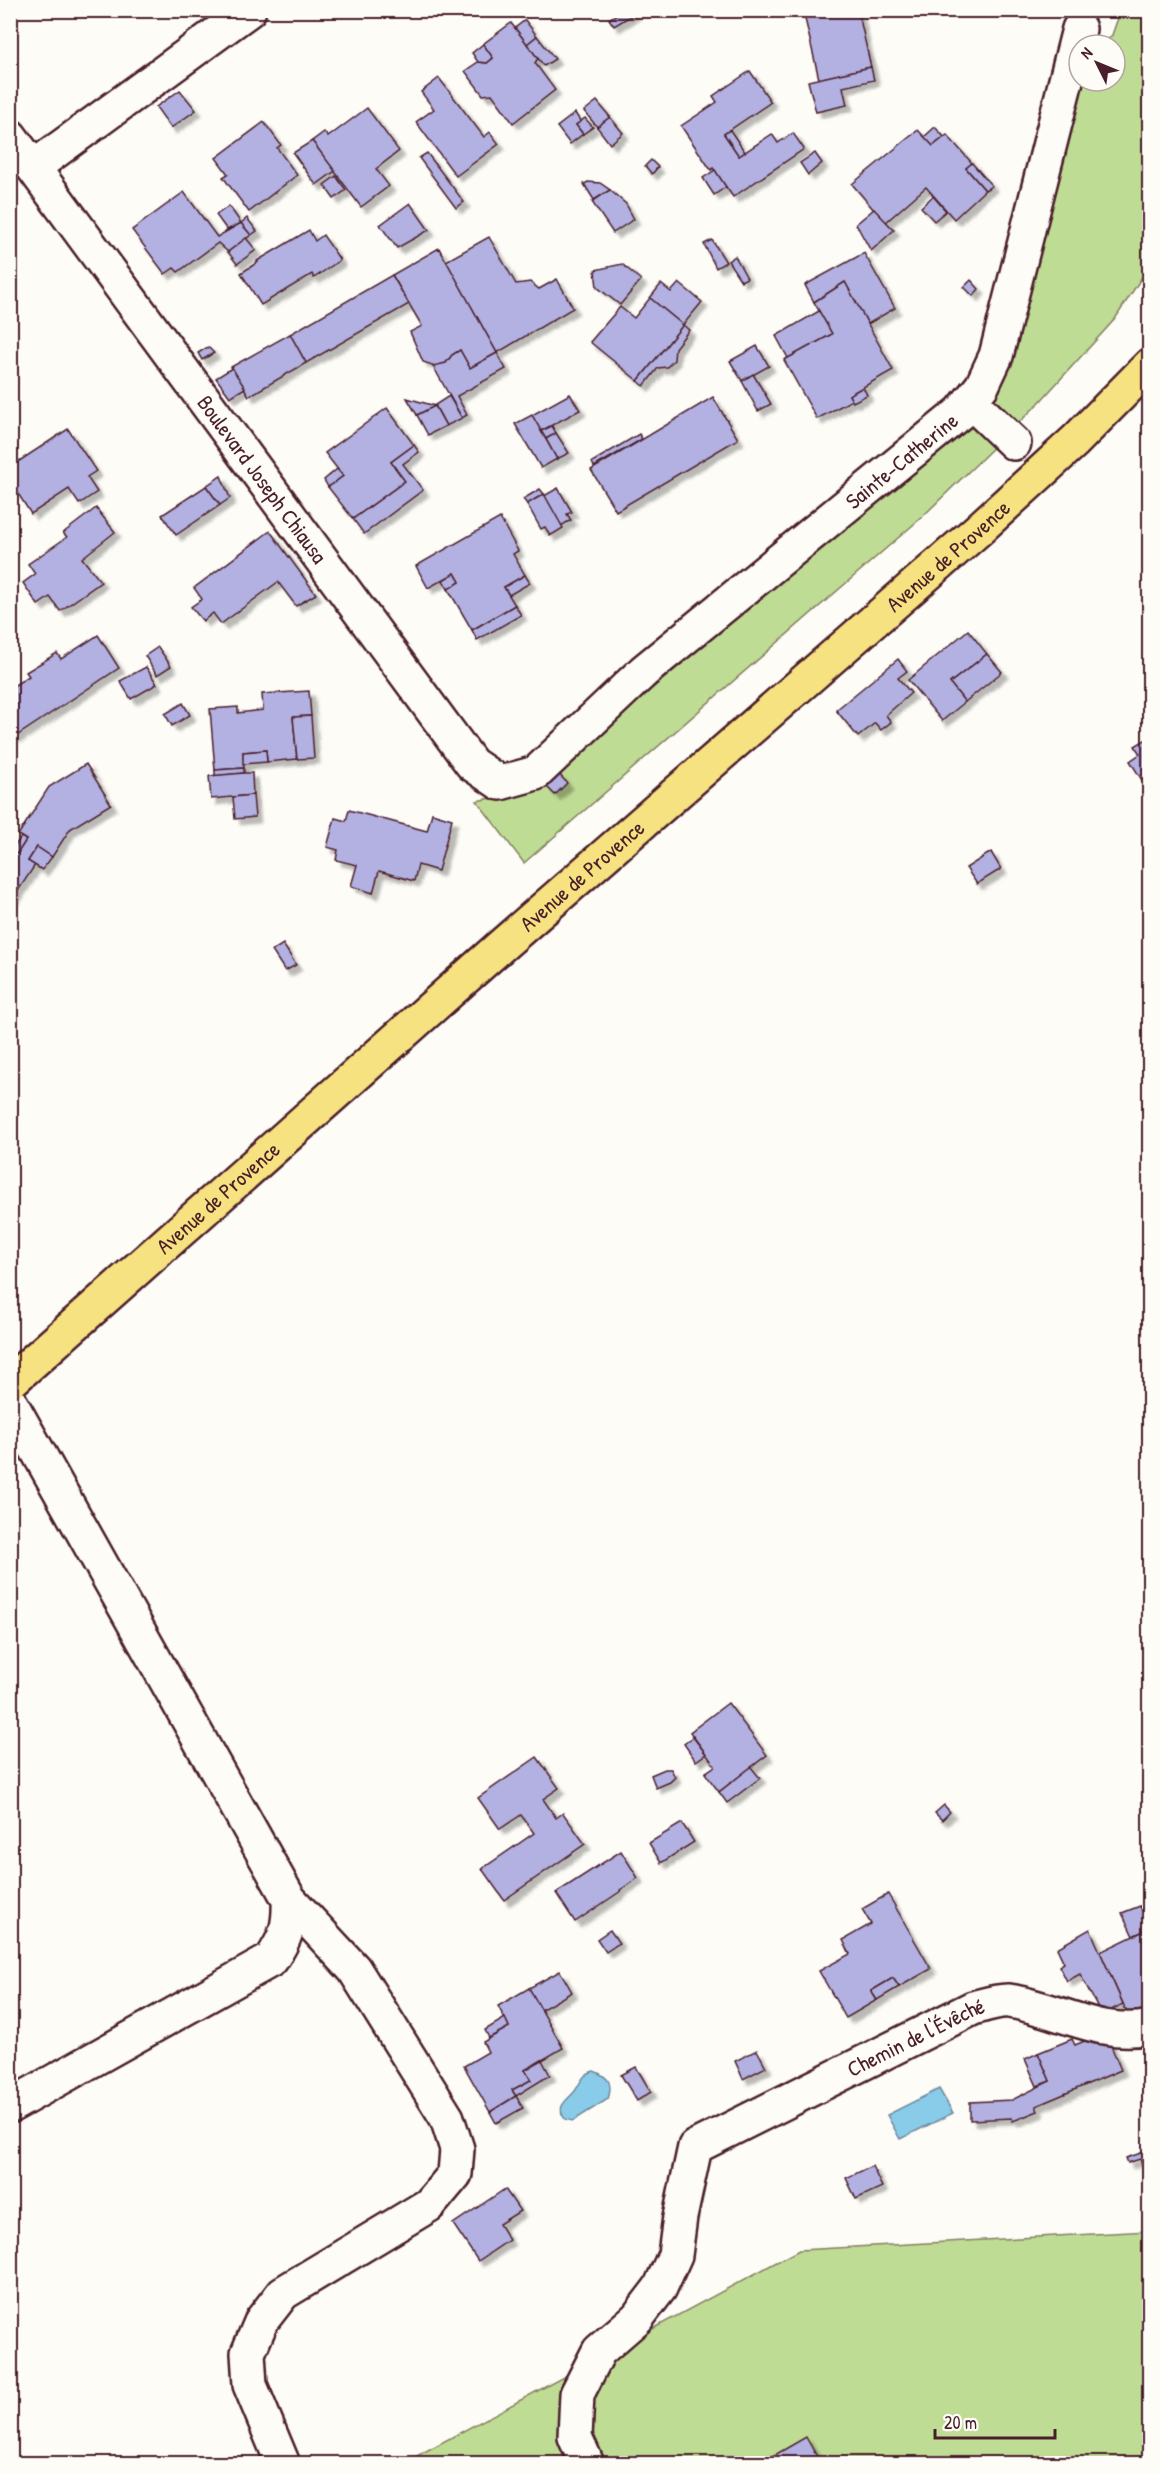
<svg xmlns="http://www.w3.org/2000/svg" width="1160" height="2474" viewBox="0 0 1160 2474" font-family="'Patrick Hand',sans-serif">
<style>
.green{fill:#bfdc94;stroke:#847e60;stroke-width:1.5}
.water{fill:#88cce9;stroke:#6f879d;stroke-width:1.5}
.building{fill:#b2b1e2;stroke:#4a1f2b;stroke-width:1.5;filter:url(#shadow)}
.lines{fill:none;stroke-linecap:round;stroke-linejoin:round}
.minor-casing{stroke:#4a1f2b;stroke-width:38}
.major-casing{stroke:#4a1f2b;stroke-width:38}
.minor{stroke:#fdfcf7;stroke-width:33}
.major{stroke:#f7e281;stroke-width:33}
.labels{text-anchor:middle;stroke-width:5;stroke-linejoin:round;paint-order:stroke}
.street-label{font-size:22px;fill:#4a1f2b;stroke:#fdfcf7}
</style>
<defs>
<filter id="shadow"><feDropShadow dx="5.5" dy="5.5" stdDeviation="1.5" flood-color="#0004"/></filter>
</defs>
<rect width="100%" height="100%" fill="#fdfcf7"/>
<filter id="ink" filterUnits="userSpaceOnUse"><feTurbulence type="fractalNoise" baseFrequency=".0167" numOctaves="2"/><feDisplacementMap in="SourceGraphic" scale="12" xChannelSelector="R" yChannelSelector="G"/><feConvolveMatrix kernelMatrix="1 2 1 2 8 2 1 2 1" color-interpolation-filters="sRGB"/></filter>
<g filter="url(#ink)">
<g class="green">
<path d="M 1114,11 L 1149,11 L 1149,266 L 1115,319 L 1037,405 L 921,518 L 524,863 L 477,801 L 534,788 L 970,421 L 1000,389 L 1084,81 L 1115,81 L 1115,45 L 1103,45 L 1112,35 L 1118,18 Z"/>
<path d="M 1149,2231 L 1149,2463 L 402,2464 L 799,2250 Z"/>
</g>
<g class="water">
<path d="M 594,2071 C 609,2077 613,2083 608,2099 L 573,2121 L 565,2119 C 555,2106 567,2101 575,2091 C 582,2081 581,2075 594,2071 Z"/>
<path d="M 939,2089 L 953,2113 L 900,2139 L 887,2115 Z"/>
</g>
<g class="building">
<path d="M 623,10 L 633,10 L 634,14 L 614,26 L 609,19 Z"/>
<path d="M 803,10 L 858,10 L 871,67 L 819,79 Z"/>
<path d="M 525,20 L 537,36 L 527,44 L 515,28 Z"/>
<path d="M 511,23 L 538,58 L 535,63 L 555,90 L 513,123 L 492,94 L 483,95 L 465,71 L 478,62 L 487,63 L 493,58 L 483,44 Z"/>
<path d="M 537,36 L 555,59 L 544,66 L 527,44 Z"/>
<path d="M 483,44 L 493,58 L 487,63 L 478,62 L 472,53 Z"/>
<path d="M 871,67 L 874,80 L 843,87 L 847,105 L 816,112 L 808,81 Z"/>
<path d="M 750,71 L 771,102 L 724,134 L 739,156 L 772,134 L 778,143 L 793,133 L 804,149 L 733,197 L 713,168 L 711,170 L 681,126 L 717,102 L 713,96 Z"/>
<path d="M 439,78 L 484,137 L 490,132 L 499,144 L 456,176 L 416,122 L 434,109 L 421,92 Z"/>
<path d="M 180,90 L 196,110 L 171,128 L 156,107 Z"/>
<path d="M 597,101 L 610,117 L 597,127 L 584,111 Z"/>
<path d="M 367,108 L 399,151 L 376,169 L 389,186 L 361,207 L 312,141 L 324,132 L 328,137 Z"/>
<path d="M 575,113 L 581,122 L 576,125 L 583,134 L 570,144 L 557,127 Z"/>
<path d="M 610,117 L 623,133 L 610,144 L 597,127 Z"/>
<path d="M 585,118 L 593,127 L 583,134 L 576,125 Z"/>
<path d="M 264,122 L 281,145 L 277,148 L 297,175 L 249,212 L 223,177 L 228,174 L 216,158 Z"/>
<path d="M 935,127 L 944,137 L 933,146 L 924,137 Z"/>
<path d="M 730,130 L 745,152 L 739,156 L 724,134 Z"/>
<path d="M 918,130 L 933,146 L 947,135 L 972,163 L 966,168 L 985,190 L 954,219 L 926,187 L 885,223 L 852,184 Z"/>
<path d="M 312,141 L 335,171 L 316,185 L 293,153 Z"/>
<path d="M 427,153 L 464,202 L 456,208 L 419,158 Z"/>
<path d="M 815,153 L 822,163 L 808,175 L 800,163 Z"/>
<path d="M 651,160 L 658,167 L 652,174 L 645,166 Z"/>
<path d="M 972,163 L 992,186 L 985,190 L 966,168 Z"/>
<path d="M 715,170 L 726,187 L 714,195 L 703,178 Z"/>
<path d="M 336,176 L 346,190 L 334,199 L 324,185 Z"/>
<path d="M 588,182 L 600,183 L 610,190 L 594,200 L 584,184 Z"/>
<path d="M 610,190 L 626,204 L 634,219 L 613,233 L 592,202 Z"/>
<path d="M 184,192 L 217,237 L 241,223 L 251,235 L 228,252 L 218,243 L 178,272 L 174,268 L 165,274 L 132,230 Z"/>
<path d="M 933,196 L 946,211 L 934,221 L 921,207 Z"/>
<path d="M 410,203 L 429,230 L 397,248 L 380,225 Z"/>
<path d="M 229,206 L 241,223 L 227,230 L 216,215 Z"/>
<path d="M 874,209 L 894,230 L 871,251 L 856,224 Z"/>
<path d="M 247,218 L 257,231 L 251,235 L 241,223 Z"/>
<path d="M 309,230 L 315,241 L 323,235 L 340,260 L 314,278 L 312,274 L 261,305 L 241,273 L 258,262 L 257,261 Z"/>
<path d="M 489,237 L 516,284 L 530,282 L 539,289 L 557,279 L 573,308 L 497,353 L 446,261 Z"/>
<path d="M 246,238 L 256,250 L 237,264 L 228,252 Z"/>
<path d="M 712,240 L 726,262 L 716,268 L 704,244 Z"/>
<path d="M 439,248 L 497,353 L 470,368 L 460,350 L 452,355 L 446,363 L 438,367 L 423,362 L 410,332 L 422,326 L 392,275 Z"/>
<path d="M 864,253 L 895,308 L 868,324 L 845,282 L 814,302 L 805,285 Z"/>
<path d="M 735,256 L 747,278 L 741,281 L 728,261 Z"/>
<path d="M 622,264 L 641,280 L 620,305 L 597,287 L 595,270 Z"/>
<path d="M 392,275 L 409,304 L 306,363 L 290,334 Z"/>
<path d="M 971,280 L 979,289 L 973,296 L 964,287 Z"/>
<path d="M 845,282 L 893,370 L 849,395 L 852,400 L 817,419 L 784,360 L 832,334 L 814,302 Z"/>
<path d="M 679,283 L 702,302 L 683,325 L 650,298 L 661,284 L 671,292 Z"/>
<path d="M 650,298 L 683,325 L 638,381 L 590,342 L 620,307 L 634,318 Z"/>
<path d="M 819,311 L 832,334 L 788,358 L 776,336 Z"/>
<path d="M 683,325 L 689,330 L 675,348 L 674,360 L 667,367 L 658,368 L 644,386 L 638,381 Z"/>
<path d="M 290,334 L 306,363 L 249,396 L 231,367 Z"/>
<path d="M 757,346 L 769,366 L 742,381 L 730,361 Z"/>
<path d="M 208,347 L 214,353 L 202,360 L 198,353 Z"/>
<path d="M 460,350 L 470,368 L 497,353 L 506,369 L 457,396 L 467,415 L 462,418 L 433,366 L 446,363 L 452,355 Z"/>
<path d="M 232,368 L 245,388 L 230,397 L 216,378 Z"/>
<path d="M 753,374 L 771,404 L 758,411 L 742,381 Z"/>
<path d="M 863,387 L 867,395 L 853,402 L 849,395 Z"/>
<path d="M 570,394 L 580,410 L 541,431 L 532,415 Z"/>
<path d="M 449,396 L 462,418 L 446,426 L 435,405 Z"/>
<path d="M 713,397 L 738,439 L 616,511 L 591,470 Z"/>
<path d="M 407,398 L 435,406 L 417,415 Z"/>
<path d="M 435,406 L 446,426 L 428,435 L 417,415 Z"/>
<path d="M 387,408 L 414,445 L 391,462 L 405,481 L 353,519 L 328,487 L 343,476 L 325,453 Z"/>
<path d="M 532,415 L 557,459 L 541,468 L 515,424 Z"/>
<path d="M 552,426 L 556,433 L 546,439 L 541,431 Z"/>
<path d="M 68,429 L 96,471 L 87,477 L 97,492 L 79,504 L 69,489 L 31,514 L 10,481 L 10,467 Z"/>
<path d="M 556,433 L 569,453 L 557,459 L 546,439 Z"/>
<path d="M 639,434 L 642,439 L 594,467 L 592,462 Z"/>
<path d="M 414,445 L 419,452 L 403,464 L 423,490 L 364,534 L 353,519 L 405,481 L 391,462 Z"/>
<path d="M 337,469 L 343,476 L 328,487 L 324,480 Z"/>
<path d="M 221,476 L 230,498 L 220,505 L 206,486 Z"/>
<path d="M 206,486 L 220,505 L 176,535 L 162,515 Z"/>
<path d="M 558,488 L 572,512 L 567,514 L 571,520 L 561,526 L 544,496 Z"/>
<path d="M 540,489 L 544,494 L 527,504 L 523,499 Z"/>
<path d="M 544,494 L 563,528 L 550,536 L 545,527 L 541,529 L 527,504 Z"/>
<path d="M 96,508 L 115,532 L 82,558 L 101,582 L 60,611 L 50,597 L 38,605 L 23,583 L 35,574 L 28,564 L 67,537 L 63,533 Z"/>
<path d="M 500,518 L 518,551 L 513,554 L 525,575 L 504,587 L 515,605 L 472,630 L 448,589 L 460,582 L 455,573 L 428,588 L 416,566 Z"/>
<path d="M 270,531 L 316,594 L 296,606 L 278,582 L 221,624 L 213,613 L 203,621 L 191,607 L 202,599 L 194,588 Z"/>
<path d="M 455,573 L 460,582 L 448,589 L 443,580 Z"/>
<path d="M 525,575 L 530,583 L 509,595 L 504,587 Z"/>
<path d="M 515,605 L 521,615 L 477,640 L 472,630 Z"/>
<path d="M 968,630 L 987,654 L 950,683 L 965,702 L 942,721 L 908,680 Z"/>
<path d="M 98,635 L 119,668 L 15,737 L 10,730 L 10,688 L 29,676 L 26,672 L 57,653 L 61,659 Z"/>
<path d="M 158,647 L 171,666 L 157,675 L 145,656 Z"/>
<path d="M 987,654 L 1002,672 L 965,702 L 950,683 Z"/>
<path d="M 898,659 L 907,671 L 898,678 L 911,693 L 886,715 L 891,722 L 881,730 L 875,723 L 858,737 L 836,710 Z"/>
<path d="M 146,667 L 157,684 L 131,699 L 120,681 Z"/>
<path d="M 309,691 L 311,716 L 293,717 L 297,759 L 267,762 L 266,750 L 243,752 L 244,768 L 215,770 L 210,709 L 238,707 L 238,713 L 263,710 L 262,694 Z"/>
<path d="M 183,703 L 190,715 L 172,726 L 165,714 Z"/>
<path d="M 311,716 L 314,758 L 297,759 L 293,717 Z"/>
<path d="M 1150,737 L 1150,793 L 1130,761 L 1140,754 L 1135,746 Z"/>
<path d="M 266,750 L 267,762 L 243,764 L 243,752 Z"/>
<path d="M 86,764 L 111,804 L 70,829 L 52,857 L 37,847 L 28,861 L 35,865 L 12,900 L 10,849 L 17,854 L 26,840 L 18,835 L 49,787 Z"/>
<path d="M 244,768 L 244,773 L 215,776 L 215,770 Z"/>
<path d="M 244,773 L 252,773 L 253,795 L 211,799 L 209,776 Z"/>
<path d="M 559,774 L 567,783 L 555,795 L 546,786 Z"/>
<path d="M 253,795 L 255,817 L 235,819 L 233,797 Z"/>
<path d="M 349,810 L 427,831 L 432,813 L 452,819 L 438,871 L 418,865 L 414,881 L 379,871 L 373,893 L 351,886 L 357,865 L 336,860 L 338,850 L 327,847 L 335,818 L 346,821 Z"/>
<path d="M 21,837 L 26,840 L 17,854 L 12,850 Z"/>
<path d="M 37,847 L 52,857 L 42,870 L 28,861 Z"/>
<path d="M 991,852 L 1001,869 L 977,884 L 966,868 Z"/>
<path d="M 283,944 L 296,965 L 285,971 L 272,951 Z"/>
<path d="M 728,1703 L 767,1755 L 719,1792 L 705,1773 L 715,1766 L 690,1732 Z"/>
<path d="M 693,1737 L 706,1754 L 696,1761 L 684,1744 Z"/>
<path d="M 537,1757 L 559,1788 L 543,1799 L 556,1818 L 563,1813 L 585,1844 L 504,1900 L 482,1869 L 534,1833 L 521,1815 L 500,1829 L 478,1798 Z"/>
<path d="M 751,1767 L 760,1778 L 727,1803 L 719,1792 Z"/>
<path d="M 665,1769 L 671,1769 L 675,1777 L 670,1782 L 656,1788 L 651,1775 Z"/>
<path d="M 944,1805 L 950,1812 L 942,1820 L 935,1813 Z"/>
<path d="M 682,1823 L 694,1842 L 661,1863 L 649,1843 Z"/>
<path d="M 621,1851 L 638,1878 L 620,1890 L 621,1891 L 575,1922 L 556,1893 Z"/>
<path d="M 888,1894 L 931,1969 L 899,1987 L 893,1978 L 871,1991 L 877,2000 L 846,2018 L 819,1971 L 850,1954 L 843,1940 L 871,1924 L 862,1909 Z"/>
<path d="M 1140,1906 L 1150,1928 L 1133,1936 L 1122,1913 Z"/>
<path d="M 1150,1928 L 1150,2007 L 1129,2017 L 1100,1952 Z"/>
<path d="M 1090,1929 L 1123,2004 L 1102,2015 L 1080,1974 L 1067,1981 L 1059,1966 L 1064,1963 L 1057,1948 Z"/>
<path d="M 610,1930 L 619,1943 L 606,1952 L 597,1939 Z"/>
<path d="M 560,1971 L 572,1992 L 541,2010 L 529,1988 Z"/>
<path d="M 893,1978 L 899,1987 L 877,2000 L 871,1991 Z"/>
<path d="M 529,1988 L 563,2048 L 525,2070 L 531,2080 L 512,2090 L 516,2096 L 490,2112 L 464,2066 L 488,2052 L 483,2042 L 509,2027 L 498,2006 Z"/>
<path d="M 505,2018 L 509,2027 L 489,2038 L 485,2030 Z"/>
<path d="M 1099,2035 L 1107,2036 L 1121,2070 L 1036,2106 L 1038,2111 L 1013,2121 L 1012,2118 L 970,2120 L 970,2102 L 1012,2100 L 1050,2081 L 1038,2053 L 1072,2039 L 1075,2045 Z"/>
<path d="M 757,2050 L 766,2067 L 743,2079 L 735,2061 Z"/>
<path d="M 1038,2053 L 1050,2081 L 1037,2086 L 1025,2059 Z"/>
<path d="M 542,2060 L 550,2075 L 516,2096 L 512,2090 L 531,2080 L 525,2070 Z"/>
<path d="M 636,2067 L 651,2092 L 637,2101 L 621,2075 Z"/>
<path d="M 516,2096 L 523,2108 L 496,2123 L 490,2112 Z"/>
<path d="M 1150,2150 L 1150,2165 L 1143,2168 L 1140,2159 L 1128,2163 L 1126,2158 Z"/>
<path d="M 872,2166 L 882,2187 L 856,2199 L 846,2178 Z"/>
<path d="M 505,2189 L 520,2211 L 499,2224 L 509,2240 L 478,2261 L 453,2224 Z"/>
<path d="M 806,2437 L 821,2464 L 759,2464 Z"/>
</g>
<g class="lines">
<defs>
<g id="minor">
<path id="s1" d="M 10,136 L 472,764 L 500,783 L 536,773 L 644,671 L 961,412 L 982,386 L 996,356 L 1079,29"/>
<path d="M 34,167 L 249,10"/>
<path d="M 970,401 L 1014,443"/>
<path d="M 10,1402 L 289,1899 L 354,1969 L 447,2118 L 457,2149 L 455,2174 L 429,2205 L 283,2293 L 262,2320 L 248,2353 L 250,2385 L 283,2464"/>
<path d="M 10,2106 L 271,1960 C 286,1938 290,1926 289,1899"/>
<path id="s2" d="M 587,2464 L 575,2437 L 577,2394 L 599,2351 L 637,2318 L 660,2288 L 675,2255 L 680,2217 L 695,2147 L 973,2008 C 984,2005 999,2000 1009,2001 C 1057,2008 1100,2038 1150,2027"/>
</g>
<g id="major">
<path id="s3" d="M 10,1382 L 501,946 L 978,530 L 1075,441 L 1150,365"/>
</g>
</defs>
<use href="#minor" class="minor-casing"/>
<use href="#major" class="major-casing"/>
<use href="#minor" class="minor"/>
<use href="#major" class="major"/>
</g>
</g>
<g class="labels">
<g class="street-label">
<text dy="8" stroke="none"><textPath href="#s1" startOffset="1332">Sainte-Catherine</textPath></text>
<text dy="8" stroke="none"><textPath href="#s1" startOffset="426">Boulevard Joseph Chiausa</textPath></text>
<text dy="8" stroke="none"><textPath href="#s3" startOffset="1250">Avenue de Provence</textPath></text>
<text dy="8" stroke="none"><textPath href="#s3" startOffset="764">Avenue de Provence</textPath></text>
<text dy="8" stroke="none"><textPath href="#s3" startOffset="278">Avenue de Provence</textPath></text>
<text dy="8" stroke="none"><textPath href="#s2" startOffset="602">Chemin de l'Évêché</textPath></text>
</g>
</g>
<rect width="1160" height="2474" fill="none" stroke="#fdfcf7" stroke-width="36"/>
<rect x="18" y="18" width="1124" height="2438" fill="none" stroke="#4a1f2b" stroke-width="2" filter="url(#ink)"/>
<g transform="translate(1097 63) rotate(313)"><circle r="28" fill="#fdfcf7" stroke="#b5a4a5" stroke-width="1.5"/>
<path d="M0-4.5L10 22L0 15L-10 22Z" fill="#4a1f2b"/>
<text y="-9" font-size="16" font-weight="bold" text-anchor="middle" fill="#4a1f2b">N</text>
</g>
<path d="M935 2429v9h120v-9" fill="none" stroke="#4a1f2b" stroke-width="3"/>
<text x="944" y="2429" font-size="18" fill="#4a1f2b" stroke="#fdfcf7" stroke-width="4.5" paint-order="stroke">20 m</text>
</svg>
